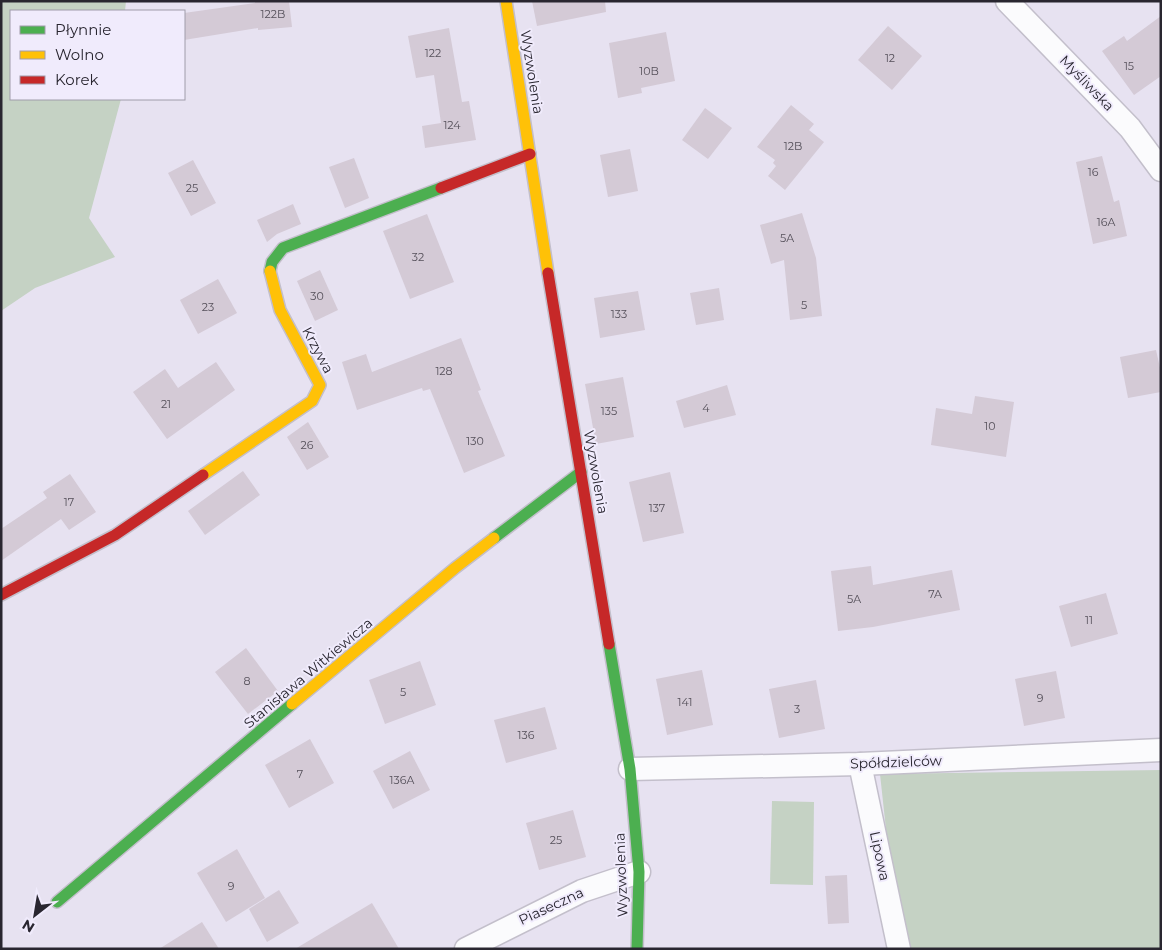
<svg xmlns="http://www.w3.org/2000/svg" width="1162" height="950" viewBox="0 0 1162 950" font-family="Montserrat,sans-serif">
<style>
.green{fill:#c5d2c4}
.building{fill:#d4cad6}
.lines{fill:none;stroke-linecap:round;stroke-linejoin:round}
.street-casing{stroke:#c3bfcb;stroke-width:25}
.fast-casing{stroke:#c3bfcb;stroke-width:14}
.slow-casing{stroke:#c3bfcb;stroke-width:14}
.jam-casing{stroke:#c3bfcb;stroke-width:14}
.street{stroke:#fbfbfd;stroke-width:22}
.fast{stroke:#4caf50;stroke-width:11}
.slow{stroke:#ffc107;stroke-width:11}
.jam{stroke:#c62828;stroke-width:11}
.labels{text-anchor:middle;stroke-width:4;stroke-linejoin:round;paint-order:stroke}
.number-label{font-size:11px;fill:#55505a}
.street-label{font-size:14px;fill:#292630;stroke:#f0ebfc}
</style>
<rect width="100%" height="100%" fill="#e7e2f1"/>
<g class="green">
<path d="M 1,1 L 126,1 L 125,11 L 11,11 L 11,99 L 121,99 L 89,218 L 115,257 L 35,288 L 1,311 Z"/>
<path d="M 1161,770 L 1161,949 L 899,949 L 880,774 Z"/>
<path d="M 772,801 L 814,802 L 813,885 L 770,884 Z"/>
</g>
<g class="building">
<path d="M 255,1 L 289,1 L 292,27 L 258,30 L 258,28 L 184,40 L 184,13 L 255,3 Z"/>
<path d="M 532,1 L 605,1 L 606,12 L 537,26 Z"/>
<path d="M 1161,16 L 1161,76 L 1134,95 L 1102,51 L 1124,36 L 1127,41 Z"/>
<path d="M 888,26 L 922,56 L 892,90 L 858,60 Z"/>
<path d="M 449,28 L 462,102 L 469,101 L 476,140 L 425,148 L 422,126 L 441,123 L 434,75 L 416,78 L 408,36 Z"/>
<path d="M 666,32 L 675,81 L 641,88 L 642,93 L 618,98 L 609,43 Z"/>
<path d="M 791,105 L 814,124 L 809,130 L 824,142 L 785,190 L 768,176 L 776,166 L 773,163 L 775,160 L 757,147 Z"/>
<path d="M 705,108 L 732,128 L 708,159 L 682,140 Z"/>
<path d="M 630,149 L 638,191 L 608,197 L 600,155 Z"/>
<path d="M 1102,156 L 1114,202 L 1119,200 L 1127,236 L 1093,244 L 1076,162 Z"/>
<path d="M 354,158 L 369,198 L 345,208 L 329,167 Z"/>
<path d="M 193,160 L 216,203 L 191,216 L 168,173 Z"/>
<path d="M 293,204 L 301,224 L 277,234 L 267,242 L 257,220 Z"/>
<path d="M 802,213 L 816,258 L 822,316 L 790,320 L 784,260 L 771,264 L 760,225 Z"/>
<path d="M 427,214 L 454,282 L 410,299 L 383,231 Z"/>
<path d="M 320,270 L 338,310 L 315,321 L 297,281 Z"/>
<path d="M 218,279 L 237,313 L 198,334 L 180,300 Z"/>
<path d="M 719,288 L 724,320 L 696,325 L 690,293 Z"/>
<path d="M 638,291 L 645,330 L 600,338 L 594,298 Z"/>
<path d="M 461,338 L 481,390 L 478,391 L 505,456 L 464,473 L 430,389 L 423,391 L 422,388 L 357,410 L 342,362 L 366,354 L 372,372 Z"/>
<path d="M 1156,350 L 1161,372 L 1161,392 L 1128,398 L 1120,357 Z"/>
<path d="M 216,362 L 235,390 L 167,439 L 133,392 L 165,369 L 178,388 Z"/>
<path d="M 623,377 L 634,437 L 596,444 L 585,384 Z"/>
<path d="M 727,385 L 736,415 L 684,428 L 676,401 Z"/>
<path d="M 975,396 L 1014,402 L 1006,457 L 931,445 L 936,408 L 972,414 Z"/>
<path d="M 308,422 L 329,457 L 307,470 L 287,437 Z"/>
<path d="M 243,471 L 260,495 L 205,535 L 188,511 Z"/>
<path d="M 670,472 L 684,533 L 643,542 L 629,482 Z"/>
<path d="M 70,474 L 96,512 L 69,530 L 61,519 L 1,561 L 1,529 L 47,498 L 43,492 Z"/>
<path d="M 871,566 L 873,585 L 952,570 L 960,610 L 873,627 L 838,631 L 831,571 Z"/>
<path d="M 1106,593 L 1118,634 L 1071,647 L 1059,606 Z"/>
<path d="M 246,648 L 278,691 L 248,714 L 215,672 Z"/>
<path d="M 420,661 L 436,705 L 385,724 L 369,680 Z"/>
<path d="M 702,670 L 713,725 L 667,735 L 656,679 Z"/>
<path d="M 1056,671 L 1065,718 L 1024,726 L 1015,679 Z"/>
<path d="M 816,680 L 825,729 L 779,738 L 769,689 Z"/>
<path d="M 545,707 L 557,749 L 506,763 L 494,720 Z"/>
<path d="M 310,739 L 334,783 L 289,808 L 265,765 Z"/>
<path d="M 410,751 L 430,790 L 393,809 L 373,771 Z"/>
<path d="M 573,810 L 586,857 L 539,870 L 526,823 Z"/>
<path d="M 237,849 L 265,898 L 226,922 L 197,873 Z"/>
<path d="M 847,875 L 849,923 L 828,924 L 825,876 Z"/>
<path d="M 279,890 L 299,923 L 267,942 L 249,909 Z"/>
<path d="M 372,903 L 399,949 L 295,949 Z"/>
<path d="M 202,922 L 219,949 L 159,949 Z"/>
</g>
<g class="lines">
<defs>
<g id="street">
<path d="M 1007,1 L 1130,128 L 1161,170"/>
<path d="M 860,764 L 899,949"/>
<path d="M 630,769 L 860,764 L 1161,750"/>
<path d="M 466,949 L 582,891 L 639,872"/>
</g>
<g id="fast">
<path d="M 270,271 L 272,262 L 283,248 L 441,188"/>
<path d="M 494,538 L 581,472"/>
<path d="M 609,644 L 630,769 L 639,872 L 637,949"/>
<path d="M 57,902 L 292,704"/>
</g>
<g id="slow">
<path d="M 506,1 L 548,273"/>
<path d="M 203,475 L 312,401 L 320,385 L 280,310 L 270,271"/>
<path d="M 292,704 L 455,568 L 494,538"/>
</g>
<g id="jam">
<path d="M 441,188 L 530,154"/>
<path d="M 548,273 L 609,644"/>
<path d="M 1,595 L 115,535 L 203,475"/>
</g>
</defs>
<use href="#street" class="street-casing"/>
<use href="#fast" class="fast-casing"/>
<use href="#slow" class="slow-casing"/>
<use href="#jam" class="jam-casing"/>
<use href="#street" class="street"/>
<use href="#fast" class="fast"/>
<use href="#slow" class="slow"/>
<use href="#jam" class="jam"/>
</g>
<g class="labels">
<g class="number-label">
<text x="273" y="18">122B</text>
<text x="433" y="57">122</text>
<text x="890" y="62">12</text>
<text x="1129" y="70">15</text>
<text x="649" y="75">10B</text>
<text x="452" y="129">124</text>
<text x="793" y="150">12B</text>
<text x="1093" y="176">16</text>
<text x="192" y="192">25</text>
<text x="1106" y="226">16A</text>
<text x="787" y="242">5A</text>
<text x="418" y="261">32</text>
<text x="317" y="300">30</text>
<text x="804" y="309">5</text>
<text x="208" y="311">23</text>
<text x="619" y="318">133</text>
<text x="444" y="375">128</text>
<text x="166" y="408">21</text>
<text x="706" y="412">4</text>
<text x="609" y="415">135</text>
<text x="990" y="430">10</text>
<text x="475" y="445">130</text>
<text x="307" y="449">26</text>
<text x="69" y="506">17</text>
<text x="657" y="512">137</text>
<text x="935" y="598">7A</text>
<text x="854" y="603">5A</text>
<text x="1089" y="624">11</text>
<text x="247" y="685">8</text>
<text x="403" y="696">5</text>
<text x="1040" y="702">9</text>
<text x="685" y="706">141</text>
<text x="797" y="713">3</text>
<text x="526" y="739">136</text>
<text x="300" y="778">7</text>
<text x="402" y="784">136A</text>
<text x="556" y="844">25</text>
<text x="231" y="890">9</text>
</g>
<g class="street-label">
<text transform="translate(532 72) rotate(81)" y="5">Wyzwolenia</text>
<text transform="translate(1087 83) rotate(46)" y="5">Myśliwska</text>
<text transform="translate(318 350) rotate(62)" y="5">Krzywa</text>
<text transform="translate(596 472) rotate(80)" y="5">Wyzwolenia</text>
<text transform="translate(308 673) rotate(-40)" y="5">Stanisława Witkiewicza</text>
<text transform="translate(896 762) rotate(-2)" y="5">Spółdzielców</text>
<text transform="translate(880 856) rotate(78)" y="5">Lipowa</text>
<text transform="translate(621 875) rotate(-92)" y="5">Wyzwolenia</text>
<text transform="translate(551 906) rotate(-25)" y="5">Piaseczna</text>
</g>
</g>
<rect width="1162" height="950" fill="none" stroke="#292630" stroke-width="5"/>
<rect x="10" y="10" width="175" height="90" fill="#f0ebfc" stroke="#a09caa"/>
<rect x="20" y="26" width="25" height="8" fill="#4caf50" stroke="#a09caa"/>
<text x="55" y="35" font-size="15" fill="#292630">Płynnie</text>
<rect x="20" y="51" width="25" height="8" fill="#ffc107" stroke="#a09caa"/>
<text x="55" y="60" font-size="15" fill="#292630">Wolno</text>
<rect x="20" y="76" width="25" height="8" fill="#c62828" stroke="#a09caa"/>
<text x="55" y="85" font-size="15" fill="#292630">Korek</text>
<g transform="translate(35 915) rotate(211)" stroke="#f0ebfc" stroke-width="4" paint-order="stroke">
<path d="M0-4L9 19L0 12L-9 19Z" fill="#292630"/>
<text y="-8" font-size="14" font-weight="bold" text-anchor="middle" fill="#292630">N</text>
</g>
</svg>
